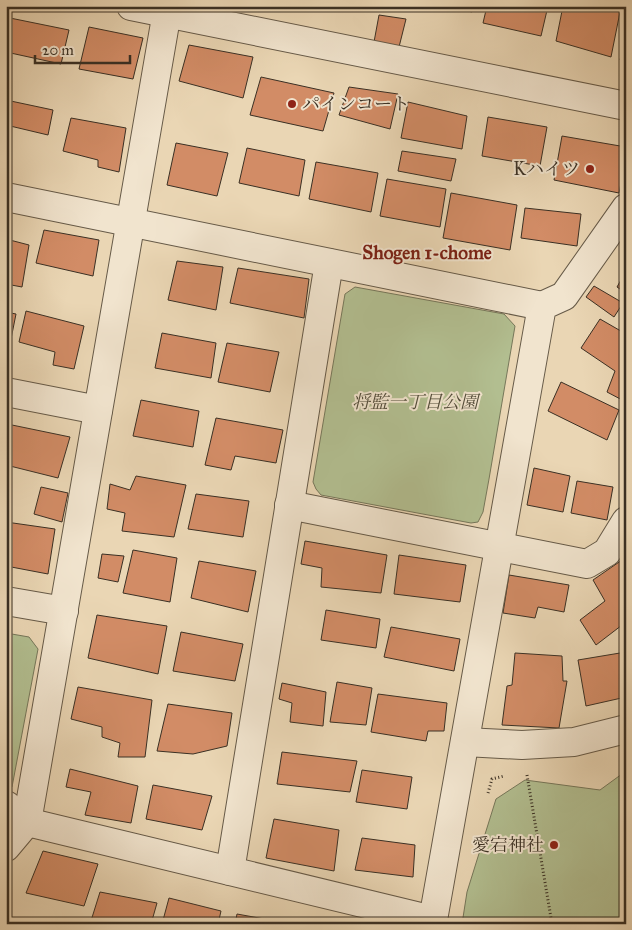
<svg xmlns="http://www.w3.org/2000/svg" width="632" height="930" viewBox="0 0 632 930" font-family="'IM FELL Great Primer','Noto Serif JP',serif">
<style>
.green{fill:#b2be90;stroke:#76775a}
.building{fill:#d28c66;stroke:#3a3024}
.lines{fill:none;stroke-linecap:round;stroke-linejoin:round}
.street-casing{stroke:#665a48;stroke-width:30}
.path{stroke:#3a3024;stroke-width:3;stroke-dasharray:1 2.5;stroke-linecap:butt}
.street{stroke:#f1e4ce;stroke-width:28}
.poi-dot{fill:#8f2418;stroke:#f1e4ce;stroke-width:2}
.labels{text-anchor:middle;stroke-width:4;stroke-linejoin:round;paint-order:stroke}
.poi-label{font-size:18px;fill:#3a3024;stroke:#f1e4ce;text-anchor:end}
.park-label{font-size:18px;font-style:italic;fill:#524c3a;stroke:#f1e4ce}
.neighbourhood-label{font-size:19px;font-weight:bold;fill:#7a1f14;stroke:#f1e4ce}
</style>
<rect width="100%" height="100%" fill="#ead6b4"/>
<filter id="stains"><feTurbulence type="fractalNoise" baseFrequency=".004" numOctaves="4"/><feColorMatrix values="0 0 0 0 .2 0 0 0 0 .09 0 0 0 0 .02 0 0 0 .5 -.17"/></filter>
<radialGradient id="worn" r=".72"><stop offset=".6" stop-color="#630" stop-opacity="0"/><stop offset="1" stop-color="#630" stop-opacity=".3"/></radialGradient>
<g class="green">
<path d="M 355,287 L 504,314 L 515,326 L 489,479 L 483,512 L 478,522 L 471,523 L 321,495 L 316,489 L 313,482 L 345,294 Z"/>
<path d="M 6,633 L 29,637 L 38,649 L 12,787 L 6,787 Z"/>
<path d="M 626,771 L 626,924 L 462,924 L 467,892 L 496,799 L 525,780 L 600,790 Z"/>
</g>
<g class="building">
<path d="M 446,6 L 473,6 L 472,12 Z"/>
<path d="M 487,6 L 548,6 L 541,36 L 483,23 Z"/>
<path d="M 563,6 L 598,6 L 620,12 L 611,57 L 556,41 Z"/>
<path d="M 379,15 L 406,19 L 399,47 L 374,42 Z"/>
<path d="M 10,18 L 69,30 L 61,64 L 6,52 L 6,40 Z"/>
<path d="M 89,27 L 143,38 L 133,79 L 79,69 Z"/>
<path d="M 626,32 L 626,61 L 620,60 Z"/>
<path d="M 189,45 L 253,57 L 243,98 L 179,81 Z"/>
<path d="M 261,77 L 334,93 L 323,131 L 250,115 Z"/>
<path d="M 349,87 L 398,94 L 390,129 L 339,115 Z"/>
<path d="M 6,100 L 53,110 L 48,135 L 6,125 Z"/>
<path d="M 408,102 L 467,116 L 462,149 L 401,138 Z"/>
<path d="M 488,117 L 547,127 L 540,166 L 482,156 Z"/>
<path d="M 71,118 L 126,128 L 119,172 L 98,167 L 98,160 L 63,151 Z"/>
<path d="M 562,136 L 626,147 L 626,157 L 619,193 L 554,180 Z"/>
<path d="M 176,143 L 228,153 L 217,196 L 167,185 Z"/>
<path d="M 247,148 L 305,160 L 299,196 L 239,183 Z"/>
<path d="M 402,151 L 456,159 L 451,181 L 398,171 Z"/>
<path d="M 316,162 L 378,173 L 371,212 L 309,199 Z"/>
<path d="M 387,179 L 446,189 L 440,227 L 380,216 Z"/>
<path d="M 451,193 L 517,205 L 510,250 L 443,238 Z"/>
<path d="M 525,208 L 581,214 L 577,246 L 521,238 Z"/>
<path d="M 44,230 L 99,240 L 93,276 L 36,263 Z"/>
<path d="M 6,239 L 29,245 L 22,287 L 6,284 Z"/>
<path d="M 177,261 L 223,267 L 216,310 L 168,300 Z"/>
<path d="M 238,268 L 309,279 L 304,318 L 230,303 Z"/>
<path d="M 626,271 L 626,293 L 617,287 Z"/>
<path d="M 594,286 L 623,303 L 614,317 L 586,297 Z"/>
<path d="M 26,311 L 84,326 L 74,369 L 53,365 L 55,352 L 19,342 Z"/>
<path d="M 6,312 L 16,314 L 9,349 L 6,349 Z"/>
<path d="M 600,319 L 626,334 L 626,402 L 607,392 L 615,371 L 581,348 Z"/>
<path d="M 162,333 L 216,343 L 211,378 L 155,368 Z"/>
<path d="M 227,343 L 279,352 L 270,392 L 218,382 Z"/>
<path d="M 561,382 L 619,410 L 607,440 L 548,411 Z"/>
<path d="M 141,400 L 199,411 L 193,447 L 133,436 Z"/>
<path d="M 216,418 L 283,430 L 276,463 L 235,456 L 231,470 L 205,465 Z"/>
<path d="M 12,425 L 70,437 L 58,478 L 6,465 L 6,446 Z"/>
<path d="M 534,468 L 570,476 L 563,512 L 527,505 Z"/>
<path d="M 136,476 L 186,485 L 174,537 L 122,531 L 125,513 L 107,509 L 110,484 L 130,490 Z"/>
<path d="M 577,481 L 613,487 L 607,520 L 571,513 Z"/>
<path d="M 41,487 L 68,493 L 62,522 L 34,514 Z"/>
<path d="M 196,494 L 249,501 L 243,537 L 188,529 Z"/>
<path d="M 6,522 L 55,529 L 48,574 L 6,566 Z"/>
<path d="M 305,541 L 387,555 L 381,593 L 321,587 L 322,568 L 301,564 Z"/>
<path d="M 133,550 L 177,558 L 170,602 L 123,593 Z"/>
<path d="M 102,554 L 124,556 L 118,582 L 98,578 Z"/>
<path d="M 399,555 L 466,565 L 460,602 L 394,594 Z"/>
<path d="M 622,560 L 626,566 L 626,622 L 596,645 L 580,620 L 605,601 L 593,580 Z"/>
<path d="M 199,561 L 256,571 L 248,612 L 191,598 Z"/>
<path d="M 509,575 L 569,585 L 564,612 L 538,607 L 535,618 L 503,613 Z"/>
<path d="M 326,610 L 380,619 L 376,648 L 321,640 Z"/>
<path d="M 97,615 L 167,626 L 158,674 L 88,658 Z"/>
<path d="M 391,627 L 460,639 L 454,671 L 384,657 Z"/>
<path d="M 181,632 L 243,644 L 235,681 L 173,671 Z"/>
<path d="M 626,652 L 626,697 L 586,706 L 578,660 Z"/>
<path d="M 515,653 L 562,656 L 563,681 L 567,681 L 559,728 L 502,725 L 507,686 L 512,685 Z"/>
<path d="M 337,682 L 372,688 L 366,725 L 330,722 Z"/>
<path d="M 282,683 L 326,692 L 323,726 L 290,722 L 292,703 L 279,699 Z"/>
<path d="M 78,687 L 152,700 L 145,757 L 118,757 L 120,743 L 102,737 L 102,727 L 71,719 Z"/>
<path d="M 378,694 L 447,703 L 444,731 L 428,731 L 426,741 L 371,732 Z"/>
<path d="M 168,704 L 232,713 L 227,746 L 193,754 L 157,751 Z"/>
<path d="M 282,752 L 357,761 L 350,792 L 277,784 Z"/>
<path d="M 70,769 L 138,786 L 131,823 L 85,815 L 91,792 L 66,787 Z"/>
<path d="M 362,770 L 412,777 L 407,809 L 356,802 Z"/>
<path d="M 153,785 L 212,796 L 202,830 L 146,819 Z"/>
<path d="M 274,819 L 339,830 L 334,871 L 266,858 Z"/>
<path d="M 362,838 L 415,845 L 413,877 L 355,870 Z"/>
<path d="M 43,851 L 98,864 L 84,906 L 26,893 Z"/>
<path d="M 100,892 L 157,903 L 151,924 L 90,924 Z"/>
<path d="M 169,898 L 221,911 L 218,924 L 162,924 Z"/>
<path d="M 237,914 L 292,924 L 235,924 Z"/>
</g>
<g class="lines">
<defs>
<g id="street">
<path d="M 131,6 L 626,106"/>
<path d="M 6,197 L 542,306"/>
<path d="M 6,392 L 98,410"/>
<path d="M 289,505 L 587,564 L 607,552 L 626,521"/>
<path d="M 6,601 L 64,611"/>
<path d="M 465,742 L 522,745 L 574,742 L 626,729"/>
<path d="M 6,805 L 27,822 L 433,920 L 542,306 L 564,296 L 626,208"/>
<path d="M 6,847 L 27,822 L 168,6"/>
<path d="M 230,871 L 329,263"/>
</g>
</defs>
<use href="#street" class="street-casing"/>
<g class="path">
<path d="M 527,775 L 552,924"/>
<path d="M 488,793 L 492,779 L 504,776"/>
</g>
<use href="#street" class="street"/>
</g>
<g class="poi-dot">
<circle cx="292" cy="104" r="5"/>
<circle cx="590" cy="169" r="5"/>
<circle cx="554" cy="845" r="5"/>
</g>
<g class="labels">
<g class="poi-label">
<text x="302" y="110" text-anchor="start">パインコート</text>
<text x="580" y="175">Kハイツ</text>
<text x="544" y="851">愛宕神社</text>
</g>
<g class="park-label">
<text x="415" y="408">将監一丁目公園</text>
</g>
<g class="neighbourhood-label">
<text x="427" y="259">Shogen 1-chome</text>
</g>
</g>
<rect width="632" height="930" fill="none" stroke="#ead6b4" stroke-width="25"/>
<rect x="8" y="8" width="617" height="915" fill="none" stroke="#3a3024" stroke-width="2.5"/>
<rect x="12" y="12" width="607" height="905" fill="none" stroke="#3a3024"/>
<path d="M35 55v8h95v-8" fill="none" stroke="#3a3024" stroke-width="2.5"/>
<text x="42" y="55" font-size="15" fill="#3a3024" stroke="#f1e4ce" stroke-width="4" paint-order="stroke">20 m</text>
<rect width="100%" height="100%" filter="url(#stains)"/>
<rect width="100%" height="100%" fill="url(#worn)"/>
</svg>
